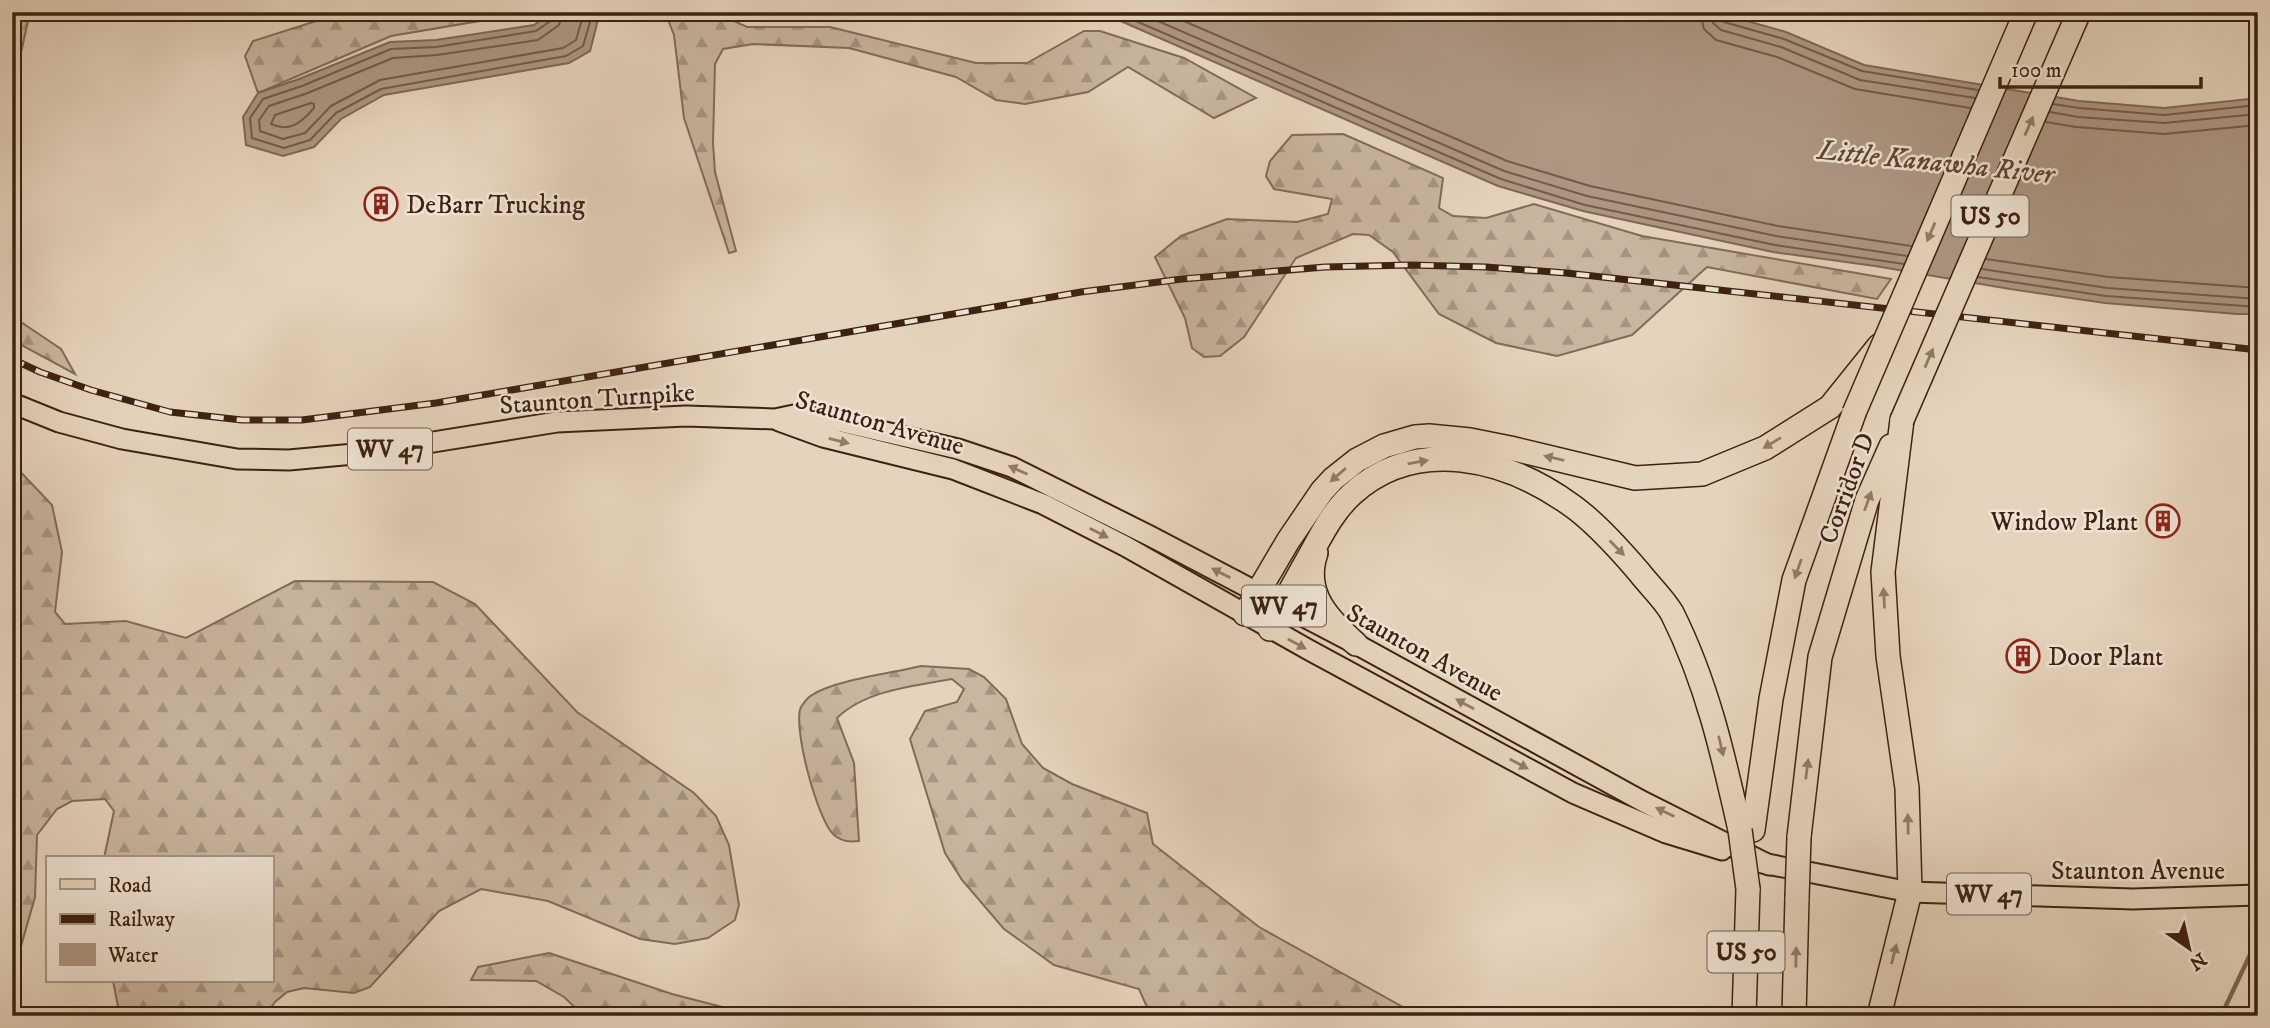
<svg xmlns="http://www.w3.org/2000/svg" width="2270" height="1028" viewBox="0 0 2270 1028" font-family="'IM FELL DW Pica',serif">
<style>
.forest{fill:url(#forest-firs);stroke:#826c58;stroke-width:2}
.water{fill:#ac9783;stroke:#806855;stroke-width:2}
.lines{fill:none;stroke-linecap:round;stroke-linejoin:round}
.shore{stroke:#745c4a;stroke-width:2}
.stream{stroke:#806855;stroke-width:4.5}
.primary-casing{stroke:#3d2211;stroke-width:23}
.motorway-casing{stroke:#3d2211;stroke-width:26}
.primary{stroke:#e5d4bd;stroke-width:19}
.motorway{stroke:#e5d4bd;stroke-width:23}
.rail-casing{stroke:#3d2211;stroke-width:7}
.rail{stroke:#eee3d4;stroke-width:4.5;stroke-dasharray:13;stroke-linecap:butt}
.motorway-bridge-casing{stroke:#3d2211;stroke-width:26;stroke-linecap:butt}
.motorway-bridge{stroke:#e5d4bd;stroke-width:23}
.oneway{fill:#917b67}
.labels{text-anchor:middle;stroke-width:5;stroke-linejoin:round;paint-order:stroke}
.shield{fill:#eee3d4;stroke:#725c4c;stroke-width:2}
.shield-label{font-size:24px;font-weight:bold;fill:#3d2211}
.poi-label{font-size:26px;fill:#3d2211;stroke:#eee3d4;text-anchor:start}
.street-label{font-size:26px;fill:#3d2211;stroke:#eee3d4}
.water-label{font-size:28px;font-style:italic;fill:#5e4533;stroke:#eee3d4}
</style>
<defs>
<pattern id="forest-firs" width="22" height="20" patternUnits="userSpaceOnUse" patternTransform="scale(1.75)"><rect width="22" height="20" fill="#c8b6a0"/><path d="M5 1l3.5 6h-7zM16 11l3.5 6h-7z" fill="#a49481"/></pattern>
</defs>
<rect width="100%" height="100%" fill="#e5d4bd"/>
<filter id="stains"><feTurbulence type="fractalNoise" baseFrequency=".00286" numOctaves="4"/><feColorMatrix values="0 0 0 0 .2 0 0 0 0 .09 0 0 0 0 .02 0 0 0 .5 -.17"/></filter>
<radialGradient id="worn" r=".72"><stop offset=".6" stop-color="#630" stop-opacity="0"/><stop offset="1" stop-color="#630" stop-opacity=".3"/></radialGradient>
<g class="forest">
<path d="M 12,12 L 30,12 L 12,93 Z"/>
<path d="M 358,12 L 533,12 L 391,36 L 258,93 L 245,56 L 253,41 L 332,16 Z"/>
<path d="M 665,12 L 714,12 L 747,27 L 830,27 L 976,63 L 1027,63 L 1084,31 L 1100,31 L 1184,58 L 1256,98 L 1214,118 L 1128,67 L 1088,92 L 1025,104 L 996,100 L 956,77 L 849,48 L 753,44 L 723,49 L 715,64 L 713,143 L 715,172 L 736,251 L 729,253 L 684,118 L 674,35 Z"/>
<path d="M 1343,134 L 1443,178 L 1439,208 L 1453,216 L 1486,218 L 1534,204 L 1642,236 L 1891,279 L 1877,299 L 1707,267 L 1632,335 L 1557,356 L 1496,343 L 1439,314 L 1393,252 L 1369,235 L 1353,234 L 1296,258 L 1244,337 L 1220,356 L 1204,357 L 1192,348 L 1185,318 L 1155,257 L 1181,236 L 1227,219 L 1297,222 L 1328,214 L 1332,199 L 1274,189 L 1266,176 L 1270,161 L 1292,135 Z"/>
<path d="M 12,316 L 61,349 L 75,374 L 12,340 Z"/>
<path d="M 12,463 L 52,505 L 62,552 L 55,612 L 65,624 L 126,621 L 186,638 L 295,581 L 433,582 L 475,604 L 577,712 L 694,793 L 716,816 L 729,845 L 739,905 L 735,920 L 708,938 L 675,944 L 640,939 L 548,901 L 481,889 L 439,911 L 370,987 L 354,993 L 304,988 L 287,992 L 275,1002 L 265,1016 L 120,1016 L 113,981 L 271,981 L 271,858 L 104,858 L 114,811 L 105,799 L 72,801 L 57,809 L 37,835 L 35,897 L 12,978 Z"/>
<path d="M 921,666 L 969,669 L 984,677 L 1006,699 L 1022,744 L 1043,768 L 1072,784 L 1147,813 L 1153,844 L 1259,927 L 1419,1016 L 1151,1016 L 1139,989 L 1054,965 L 1004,929 L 962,880 L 945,853 L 910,739 L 925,711 L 957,702 L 964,689 L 952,679 C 914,686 866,690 837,718 L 854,763 L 859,841 C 849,842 843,842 834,835 C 818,822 792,726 801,707 C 803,704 808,697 812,695 C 835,680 893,673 921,666 Z"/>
<path d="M 549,953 L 672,994 L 757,1016 L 584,1016 L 564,997 L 536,981 L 471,980 L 478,967 Z"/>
</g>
<g class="water">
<path d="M 551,12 L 600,12 L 590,51 L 569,63 L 384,95 L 341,119 L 314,147 L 283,156 L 246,145 L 243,117 L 258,93 L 299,79 L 390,42 L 436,40 L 534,25 Z"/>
<path d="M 1100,12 L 1715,12 L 1786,32 L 1864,65 L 2079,101 L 2164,108 L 2258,98 L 2258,314 L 2237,314 L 2105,303 L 2010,289 L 1875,266 L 1773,252 L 1583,211 L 1498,186 Z"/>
</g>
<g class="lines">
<g class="shore">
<path d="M 554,12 L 552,20 L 536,31 L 436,47 L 391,49 L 302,86 L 263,99 L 250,118 L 252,138 L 284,148 L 310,140 L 336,113 L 381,89 L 566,56 L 583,46 L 593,12"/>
<path d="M 563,12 L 559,25 L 538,40 L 437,55 L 393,58 L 305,94 L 269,106 L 259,120 L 260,131 L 283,139 L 305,133 L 331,106 L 380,80 L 563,48 L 576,40 L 584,12"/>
<path d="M 1115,12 L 1501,179 L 1585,205 L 1775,245 L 1904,264"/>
<path d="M 1137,12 L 1504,171 L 1587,196 L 1776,236 L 1907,256"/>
<path d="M 1163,12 L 1507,161 L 1590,186 L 1778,226 L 1911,246"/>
<path d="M 1700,12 L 1704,29 L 1716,40 L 1777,57 L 1855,89 L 1970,108"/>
<path d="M 1711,12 L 1713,23 L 1721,30 L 1781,47 L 1860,80 L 1975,98"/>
<path d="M 1719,12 L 1720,18 L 1724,22 L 1784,39 L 1862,71 L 1978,90"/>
<path d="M 311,103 L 314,104 L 314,108 C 302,122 290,133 271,124 L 275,115 Z"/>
<path d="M 2053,104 L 2079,108 L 2164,115 L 2258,105"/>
<path d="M 2050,112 L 2078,117 L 2164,123 L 2258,114"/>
<path d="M 2046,122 L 2076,127 L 2164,134 L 2258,125"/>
<path d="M 1986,259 L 2109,277 L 2258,288"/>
<path d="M 1982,269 L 2107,288 L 2258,299"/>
<path d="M 1978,277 L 2106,296 L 2258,307"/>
</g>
<path class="stream" d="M 2221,1016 L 2258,938"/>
<defs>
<g id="primary">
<path d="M 12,403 L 59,422 L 122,439 L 237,459 L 289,460 L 365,453 L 557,422 L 686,416 L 775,419 L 794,415 L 842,422 L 958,449 L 1012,467 L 1150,536 L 1356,644 L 1642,801 L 1769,865"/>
<path d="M 779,421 L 823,437 L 953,469 L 1043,504 L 1125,546 L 1309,650 L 1573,793 L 1666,833 L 1722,850"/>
<path d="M 1757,862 L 1910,892 L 2133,899 L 2258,895"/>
</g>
<g id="motorway">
<path d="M 1316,553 C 1302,593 1329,620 1356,644"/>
<path d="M 1245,614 L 1288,541 L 1322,491 L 1333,479 L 1357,460 L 1384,446 L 1415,437 L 1429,436 L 1470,440 L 1510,448 L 1635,478 L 1702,474 L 1765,448 L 1830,407 L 1879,346"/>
<path d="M 1270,629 C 1282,605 1295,582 1308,559 C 1321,536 1332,512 1352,494 C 1417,435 1507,459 1571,505 C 1594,521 1621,551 1639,572 C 1649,585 1664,599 1672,613 C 1707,683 1723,754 1740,830"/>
<path d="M 1753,830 L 1771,699 L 1794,580 L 1854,413"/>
<path d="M 1799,837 L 1820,657 L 1867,500 L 1891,446"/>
<path d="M 1744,1016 L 1748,889"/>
<path d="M 1794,1016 L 1797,898"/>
<path d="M 1879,1016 L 1910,892 L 1907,788 L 1888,656 L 1883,572 L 1902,420"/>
</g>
</defs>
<use href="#primary" class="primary-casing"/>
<use href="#motorway" class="motorway-casing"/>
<use href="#primary" class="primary"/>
<use href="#motorway" class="motorway"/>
<defs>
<path id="rail" d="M 12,359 L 40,372 L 91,390 L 170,412 L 242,420 L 302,420 L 436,403 L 1081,292 L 1182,279 L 1325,267 L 1410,265 L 1486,267 L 1566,273 L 2258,350"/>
</defs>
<use href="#rail" class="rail-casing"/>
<use href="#rail" class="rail"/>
<defs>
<g id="motorway-bridge">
<path d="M 1854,413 L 2026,12"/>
<path d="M 1902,420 L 2079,12"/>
<path d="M 1740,830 L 1748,889"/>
<path d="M 1797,898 L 1799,837"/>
</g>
</defs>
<use href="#motorway-bridge" class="motorway-bridge-casing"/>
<use href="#motorway-bridge" class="motorway-bridge"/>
</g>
<defs><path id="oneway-solid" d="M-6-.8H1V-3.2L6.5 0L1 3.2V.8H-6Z" transform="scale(1.75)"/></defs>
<g class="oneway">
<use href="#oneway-solid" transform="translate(2029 126) rotate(-66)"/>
<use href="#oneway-solid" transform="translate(1931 232) rotate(113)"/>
<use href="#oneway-solid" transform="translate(1929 358) rotate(-67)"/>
<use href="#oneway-solid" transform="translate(839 441) rotate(14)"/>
<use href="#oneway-solid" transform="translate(1772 443) rotate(149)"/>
<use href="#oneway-solid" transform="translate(1554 458) rotate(-167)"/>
<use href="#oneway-solid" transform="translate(1418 462) rotate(-10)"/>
<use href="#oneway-solid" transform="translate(1018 470) rotate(-156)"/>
<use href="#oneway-solid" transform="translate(1338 475) rotate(139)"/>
<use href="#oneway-solid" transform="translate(1868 501) rotate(-70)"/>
<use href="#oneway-solid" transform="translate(1099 533) rotate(27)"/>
<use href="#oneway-solid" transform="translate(1617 548) rotate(45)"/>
<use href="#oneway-solid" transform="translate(1798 569) rotate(109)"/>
<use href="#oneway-solid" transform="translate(1221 573) rotate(-153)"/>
<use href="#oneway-solid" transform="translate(1884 598) rotate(-93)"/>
<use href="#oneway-solid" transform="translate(1297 644) rotate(29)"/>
<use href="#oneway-solid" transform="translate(1465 704) rotate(-151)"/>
<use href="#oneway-solid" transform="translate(1721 746) rotate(77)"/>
<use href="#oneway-solid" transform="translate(1519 764) rotate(28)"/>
<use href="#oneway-solid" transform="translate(1807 769) rotate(-83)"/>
<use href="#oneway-solid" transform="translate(1665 812) rotate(-154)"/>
<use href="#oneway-solid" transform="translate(1908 824) rotate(-91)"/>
<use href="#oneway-solid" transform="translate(1894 954) rotate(-76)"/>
<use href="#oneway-solid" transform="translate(1796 957) rotate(-89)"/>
</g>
<defs>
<symbol id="building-ring" viewBox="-11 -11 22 22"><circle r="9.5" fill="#eee3d4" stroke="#8f2418" stroke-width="1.5"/><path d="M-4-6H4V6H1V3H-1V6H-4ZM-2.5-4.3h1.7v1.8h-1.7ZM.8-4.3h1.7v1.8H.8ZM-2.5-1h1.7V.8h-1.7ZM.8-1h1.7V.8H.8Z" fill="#8f2418"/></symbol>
</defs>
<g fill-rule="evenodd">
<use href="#building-ring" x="362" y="185" width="38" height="38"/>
<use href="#building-ring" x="2144" y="502" width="38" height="38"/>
<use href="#building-ring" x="2004" y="637" width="38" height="38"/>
</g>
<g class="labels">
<g class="shield">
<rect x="1951.5" y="195.5" width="77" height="41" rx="5"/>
<rect x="348" y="428.5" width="84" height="41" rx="5"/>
<rect x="1242" y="585.5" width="84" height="41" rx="5"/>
<rect x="1947" y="873.5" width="84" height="41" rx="5"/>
<rect x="1707.5" y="931.5" width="77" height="41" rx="5"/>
</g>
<g class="shield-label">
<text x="1990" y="224">US 50</text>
<text x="390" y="457">WV 47</text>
<text x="1284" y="614">WV 47</text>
<text x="1989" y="902">WV 47</text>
<text x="1746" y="960">US 50</text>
</g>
<g class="poi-label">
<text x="406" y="213">DeBarr Trucking</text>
<text x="2138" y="530" text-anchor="end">Window Plant</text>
<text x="2048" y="665">Door Plant</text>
</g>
<g class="street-label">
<text transform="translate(597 398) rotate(-4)" y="9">Staunton Turnpike</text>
<text transform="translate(880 422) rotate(16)" y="9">Staunton Avenue</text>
<text transform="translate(1846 488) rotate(-70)" y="9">Corridor D</text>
<text transform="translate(1425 652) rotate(29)" y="9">Staunton Avenue</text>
<text x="2138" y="879">Staunton Avenue</text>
</g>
<g class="water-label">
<text transform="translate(1936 161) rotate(6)" y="10">Little Kanawha River</text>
</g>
</g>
<rect width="2270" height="1028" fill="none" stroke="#e5d4bd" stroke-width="42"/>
<rect x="14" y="14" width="2242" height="1000" fill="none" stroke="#3d2211" stroke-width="3.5"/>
<rect x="21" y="21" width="2228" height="986" fill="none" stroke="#3d2211" stroke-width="2"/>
<rect x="46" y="856" width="228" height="126" fill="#eee3d4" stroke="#a79686" stroke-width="2"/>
<rect x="60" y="879" width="35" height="10" fill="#e5d4bd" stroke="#a79686" stroke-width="2"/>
<text x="108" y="892" font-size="21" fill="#3d2211">Road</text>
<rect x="60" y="914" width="35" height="10" fill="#3d2211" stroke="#a79686" stroke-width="2"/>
<text x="108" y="926" font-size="21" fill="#3d2211">Railway</text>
<rect x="60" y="944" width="35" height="21" fill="#ac9783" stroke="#a79686" stroke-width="2"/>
<text x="108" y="962" font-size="21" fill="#3d2211">Water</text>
<g transform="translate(2189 948) rotate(146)" stroke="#eee3d4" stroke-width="5" paint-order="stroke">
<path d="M0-5L12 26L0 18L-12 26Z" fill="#3d2211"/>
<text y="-10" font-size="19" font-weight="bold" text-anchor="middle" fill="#3d2211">N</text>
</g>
<path d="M2000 77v10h201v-10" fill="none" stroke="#3d2211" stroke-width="3.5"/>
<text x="2011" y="77" font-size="21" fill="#3d2211" stroke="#eee3d4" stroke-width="5" paint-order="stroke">100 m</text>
<rect width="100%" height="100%" filter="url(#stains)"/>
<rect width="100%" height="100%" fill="url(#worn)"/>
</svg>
